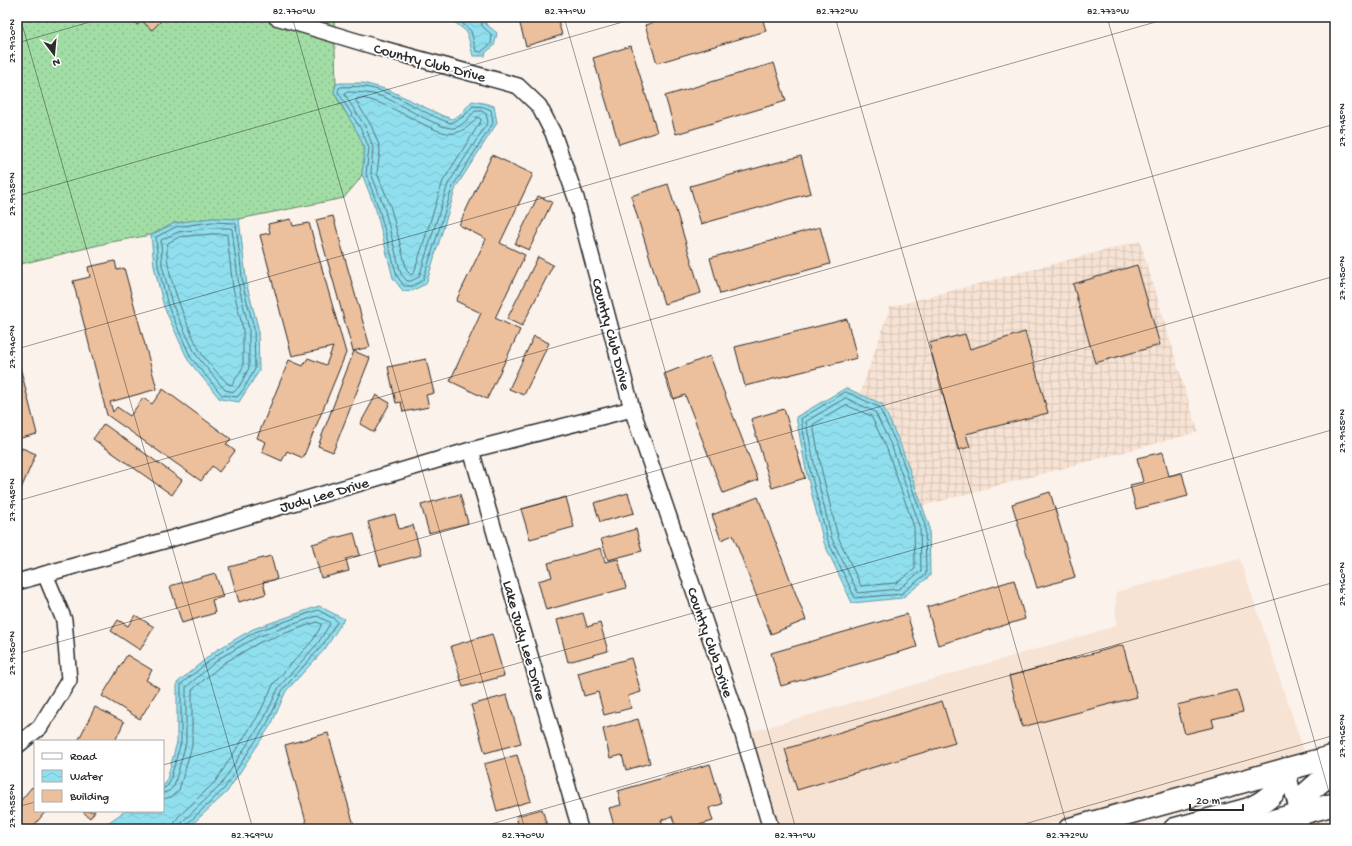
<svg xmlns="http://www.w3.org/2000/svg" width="1352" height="846" viewBox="0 0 1352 846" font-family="'Gochi Hand',sans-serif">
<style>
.built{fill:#f7e3d4}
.industrial{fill:url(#industrial-grid)}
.grass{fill:url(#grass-dots);stroke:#668468}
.water{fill:url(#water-waves);stroke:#6897a1}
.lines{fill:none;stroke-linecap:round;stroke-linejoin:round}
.shore{stroke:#537379;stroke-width:1}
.building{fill:#edc09d;stroke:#2b2b2b}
.street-casing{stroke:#2b2b2b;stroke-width:18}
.primary-casing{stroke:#2b2b2b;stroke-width:25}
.street{stroke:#fff;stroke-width:15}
.primary{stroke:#fff;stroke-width:22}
.ticks{fill:none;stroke:#2b2b2b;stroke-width:1;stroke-opacity:0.45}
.labels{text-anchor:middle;stroke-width:3.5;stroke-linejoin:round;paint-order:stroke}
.street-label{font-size:15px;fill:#2b2b2b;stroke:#fff}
.neatline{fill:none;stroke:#2b2b2b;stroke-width:1.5}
.ticks-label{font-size:10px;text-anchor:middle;fill:#2b2b2b}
</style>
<defs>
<pattern id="industrial-grid" width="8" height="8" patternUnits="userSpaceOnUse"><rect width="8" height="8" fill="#f7e3d4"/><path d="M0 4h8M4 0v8" fill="none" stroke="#d4c3b6"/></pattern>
<pattern id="grass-dots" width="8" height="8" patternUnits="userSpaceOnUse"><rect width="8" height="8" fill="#a1dda4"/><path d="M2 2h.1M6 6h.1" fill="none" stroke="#8bbe8d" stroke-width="1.8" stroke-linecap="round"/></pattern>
<pattern id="water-waves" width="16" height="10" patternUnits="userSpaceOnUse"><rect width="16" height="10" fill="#90dfef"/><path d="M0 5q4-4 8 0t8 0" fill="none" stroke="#7cc0cd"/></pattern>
</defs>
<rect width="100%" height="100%" fill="#fbf2eb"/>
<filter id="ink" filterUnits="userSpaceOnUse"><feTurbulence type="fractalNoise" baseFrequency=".025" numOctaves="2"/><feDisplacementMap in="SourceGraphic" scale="8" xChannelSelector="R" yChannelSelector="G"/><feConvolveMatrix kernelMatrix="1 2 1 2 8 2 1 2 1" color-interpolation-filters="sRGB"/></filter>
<g filter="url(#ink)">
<g class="built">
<path d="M 1240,559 L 1304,751 L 1286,757 L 1283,755 L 1282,758 L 1032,829 L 781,829 L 751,732 L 1116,626 L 1116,592 Z"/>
<path d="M 1335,818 L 1335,829 L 1311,829 L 1310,824 Z"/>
</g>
<path class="industrial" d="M 1140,241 L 1198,432 L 922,506 L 901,443 L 882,404 L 860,394 L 890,307 Z"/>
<path class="grass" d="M 17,17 L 334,17 L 336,84 L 334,92 C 346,119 373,140 362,174 C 360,181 348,192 344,198 L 239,219 L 212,218 L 175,223 L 151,235 L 111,242 L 17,265 Z"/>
<g class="water">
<path d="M 448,17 L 485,17 L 486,24 L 497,33 L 494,46 L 486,52 L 485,56 L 473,56 L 467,32 Z"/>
<path d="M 340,83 L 363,83 L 389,90 L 443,116 L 452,119 L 461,114 L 472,101 L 484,103 L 494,106 L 497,123 L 456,187 L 426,284 L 413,290 L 403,291 L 393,278 L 376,210 L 362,174 L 365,150 L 358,133 L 334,92 L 336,84 Z"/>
<path d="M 212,218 L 239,219 L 247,286 L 258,327 L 259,371 L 239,402 L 220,399 L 188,360 L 164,307 L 154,266 L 151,235 L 175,223 Z"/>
<path d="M 846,388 L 882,404 L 900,443 L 929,525 L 930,576 L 902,598 L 852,603 L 824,543 L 807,475 L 796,417 Z"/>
<path d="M 319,606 L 344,619 L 325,649 L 286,691 L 272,723 L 227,792 L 187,829 L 99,829 L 125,811 L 163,811 L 163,785 L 166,783 L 177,742 L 177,683 L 215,651 L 253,629 Z"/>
</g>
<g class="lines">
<g class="shore">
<path d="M 455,17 L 471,31 L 476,51 L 481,52 L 491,44 L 492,35 L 482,26 L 481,17"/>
<path d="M 341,87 C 348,87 356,86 363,87 C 395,90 421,114 451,123 L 463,117 L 473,106 L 484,107 L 491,110 L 493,123 L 453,186 L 423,280 L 412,286 L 404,286 L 397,276 L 379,209 L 366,174 L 369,148 L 362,131 L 338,92 L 339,88 Z"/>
<path d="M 347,92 C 360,92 374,93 386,98 C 400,104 441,130 454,128 C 463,126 469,117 475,111 L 482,111 L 486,114 L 488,122 L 448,184 L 419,277 L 411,281 L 407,281 L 401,274 L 384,207 L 371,173 L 373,147 L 366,128 L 345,95 Z"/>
<path d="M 358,98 C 387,98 435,138 455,133 C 464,131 472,124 477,117 L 481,119 L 481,121 L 443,181 L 414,273 L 411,275 L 407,271 L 390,205 L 377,173 L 380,151 L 379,145 L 371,125 L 356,101 Z"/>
<path d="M 212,222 L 234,223 L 236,224 L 243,286 L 254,328 L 255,369 L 243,390 L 237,397 L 222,395 L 191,358 L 168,306 L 158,265 L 156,237 L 176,227 Z"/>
<path d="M 212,228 L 230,228 L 232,229 L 239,287 L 249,329 L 249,368 L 239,387 L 234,392 L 225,390 L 196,355 L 172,304 L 162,265 L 161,240 L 178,232 Z"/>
<path d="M 212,234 L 225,234 L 227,235 L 233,288 L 243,329 L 243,367 L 232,385 L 228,384 C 219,374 207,363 200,351 C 189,331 161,265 168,243 L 179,237 Z"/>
<path d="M 846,392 L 879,407 L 897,445 L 925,525 L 926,574 L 901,594 L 855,598 L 828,541 L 811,474 L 801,419 Z"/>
<path d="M 846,398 L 875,412 L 892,447 L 920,526 L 921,571 L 899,589 L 858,593 L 832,539 L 816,473 L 806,422 Z"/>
<path d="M 846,405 L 871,416 L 887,449 L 914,527 L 915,569 L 896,583 L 861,586 L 838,537 L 822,472 L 813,425 Z"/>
<path d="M 163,788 L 166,787 L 169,784 L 181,742 L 181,684 L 218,654 L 255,632 L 318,610 L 336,620 L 337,622 L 322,646 L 283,689 L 268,722 L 224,789 L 186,825 L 185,829"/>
<path d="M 163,793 L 169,791 L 174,786 L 186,743 L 186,687 L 220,658 L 257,637 L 317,616 L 329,622 L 330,624 L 318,643 L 279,687 L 264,719 L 220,786 L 183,821 L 180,829"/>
<path d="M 163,799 L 171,797 L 179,790 L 192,746 L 192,690 L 224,663 L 260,642 L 317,622 L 321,624 L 321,626 L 313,640 L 274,683 L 258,716 L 215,782 L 178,817 L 175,822 L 174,829"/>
</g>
</g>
<g class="building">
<path d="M 129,17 L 165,17 L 152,30 L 142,21 L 137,25 Z"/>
<path d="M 518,17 L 557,17 L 562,35 L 526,46 Z"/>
<path d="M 672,17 L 762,17 L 766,31 L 657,63 L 645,25 Z"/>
<path d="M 631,46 L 657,132 L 619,144 L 593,58 Z"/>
<path d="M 774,63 L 786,101 L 676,134 L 665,96 Z"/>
<path d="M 492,155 L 533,174 L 500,243 L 525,255 L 495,318 L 520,330 L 487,399 L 450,381 L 481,313 L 456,301 L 486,239 L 459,225 Z"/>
<path d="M 801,156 L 811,193 L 701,224 L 690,186 Z"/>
<path d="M 668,184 L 701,293 L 664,304 L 631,196 Z"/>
<path d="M 538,196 L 552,202 L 529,250 L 515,244 Z"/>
<path d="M 333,216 L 370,347 L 353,351 L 316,220 Z"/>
<path d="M 291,219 L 293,226 L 309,223 L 346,353 L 303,458 L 287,451 L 282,461 L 262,452 L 266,442 L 257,438 L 289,360 L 303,366 L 308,358 L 326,365 L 333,347 L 292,356 L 260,235 L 270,233 L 268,224 Z"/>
<path d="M 820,227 L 830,264 L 720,294 L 710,258 Z"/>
<path d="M 538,257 L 553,265 L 522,326 L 507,319 Z"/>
<path d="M 115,261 L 117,270 L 124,268 L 157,389 L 110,402 L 113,412 L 117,407 L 130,416 L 143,398 L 152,404 L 163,389 L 231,439 L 226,444 L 235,451 L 219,472 L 212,466 L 201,481 L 107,415 L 73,281 L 90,277 L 88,267 Z"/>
<path d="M 1137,265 L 1160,345 L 1095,363 L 1073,284 Z"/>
<path d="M 847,319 L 857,358 L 745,386 L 735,347 Z"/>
<path d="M 1025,332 L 1048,413 L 966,434 L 970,447 L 958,450 L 929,343 L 965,334 L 970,349 Z"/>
<path d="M 534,336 L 549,343 L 524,395 L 509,389 Z"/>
<path d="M 354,351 L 370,358 L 333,452 L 318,446 Z"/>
<path d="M 17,355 L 37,434 L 17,439 Z"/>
<path d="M 710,356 L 758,480 L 723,493 L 685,395 L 673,399 L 664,374 Z"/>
<path d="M 426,359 L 434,393 L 426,395 L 429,407 L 403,412 L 401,402 L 396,403 L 388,367 Z"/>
<path d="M 376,395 L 390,403 L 374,432 L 360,424 Z"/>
<path d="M 784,409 L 805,478 L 772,488 L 751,419 Z"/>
<path d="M 104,424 L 182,480 L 172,495 L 93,439 Z"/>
<path d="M 22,448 L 36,454 L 17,498 L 17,459 Z"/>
<path d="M 1163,452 L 1169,476 L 1182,473 L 1188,496 L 1136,509 L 1130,485 L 1143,482 L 1137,458 Z"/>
<path d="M 1050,492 L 1075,577 L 1037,588 L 1012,504 Z"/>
<path d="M 628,493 L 634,513 L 600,522 L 594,503 Z"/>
<path d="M 460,494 L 468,523 L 429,533 L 421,505 Z"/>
<path d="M 566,497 L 574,527 L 530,539 L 521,509 Z"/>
<path d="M 758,497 L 806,620 L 771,634 L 733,535 L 721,540 L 712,515 Z"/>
<path d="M 395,514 L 399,529 L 413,525 L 421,555 L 380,566 L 368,522 Z"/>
<path d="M 636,529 L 642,551 L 608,560 L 601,539 Z"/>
<path d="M 354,533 L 360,555 L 346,559 L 349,571 L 321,578 L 312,544 Z"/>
<path d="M 601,548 L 605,562 L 618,559 L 626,588 L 546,610 L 538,581 L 552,577 L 548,563 Z"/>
<path d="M 271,556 L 277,579 L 263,582 L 266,594 L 239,602 L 229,567 Z"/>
<path d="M 215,573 L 223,597 L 212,600 L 215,613 L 182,623 L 170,586 Z"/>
<path d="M 1014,580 L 1025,619 L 938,645 L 927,607 Z"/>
<path d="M 583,613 L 587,627 L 600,623 L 608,651 L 568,662 L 557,620 Z"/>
<path d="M 907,614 L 917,647 L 781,686 L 771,653 Z"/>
<path d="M 135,615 L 154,627 L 140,650 L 111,631 L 118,620 L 128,626 Z"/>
<path d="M 492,634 L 504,676 L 463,687 L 451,646 Z"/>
<path d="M 1123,645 L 1137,697 L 1022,727 L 1009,676 Z"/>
<path d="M 127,655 L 152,670 L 146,680 L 159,688 L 140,719 L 102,696 Z"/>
<path d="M 631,658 L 641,692 L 628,696 L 631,708 L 604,715 L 598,692 L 584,696 L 578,673 Z"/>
<path d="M 1237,690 L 1243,712 L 1212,719 L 1214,727 L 1185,734 L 1177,705 Z"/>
<path d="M 507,695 L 521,743 L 485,753 L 471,705 Z"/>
<path d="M 942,701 L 955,743 L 797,790 L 785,749 Z"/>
<path d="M 95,707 L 124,722 L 115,741 L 82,741 L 79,739 Z"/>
<path d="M 638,719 L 650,763 L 626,770 L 622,755 L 610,758 L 603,729 Z"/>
<path d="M 328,733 L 355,829 L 308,829 L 285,745 Z"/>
<path d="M 517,755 L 531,801 L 497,811 L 484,764 Z"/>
<path d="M 710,764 L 722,804 L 709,808 L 713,821 L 684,829 L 676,829 L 672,816 L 661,820 L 664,829 L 615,829 L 609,808 L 621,805 L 618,791 Z"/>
<path d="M 32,787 L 35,790 L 35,811 L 46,811 L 31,829 L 17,829 L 17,805 Z"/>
<path d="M 542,809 L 548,829 L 519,829 L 516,816 Z"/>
<path d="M 82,811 L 95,811 L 90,818 Z"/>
</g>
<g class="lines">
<defs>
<g id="street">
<path d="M 276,17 L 376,47 L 518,86 L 539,106 L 553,133 L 576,198 L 632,409 L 741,728 L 771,829"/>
<path d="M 471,450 L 580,829"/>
<path d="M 17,582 L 202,530 L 471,450 L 632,409"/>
<path d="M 17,746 L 40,727 L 69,680 L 64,620 L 45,574"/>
<path d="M 1287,769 L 1302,829"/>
</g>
<g id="primary">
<path d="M 1298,814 L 1306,794 L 1322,780 L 1335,776"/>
<path d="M 1070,829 L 1335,756"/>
<path d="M 1175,829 L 1249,809 C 1273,798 1276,791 1287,769"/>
<path d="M 1244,829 L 1335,804"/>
</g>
</defs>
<use href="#street" class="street-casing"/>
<use href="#primary" class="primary-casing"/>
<use href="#street" class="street"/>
<use href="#primary" class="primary"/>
</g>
</g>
<path class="ticks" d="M 20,17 L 253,829M 292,17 L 525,829M 564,17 L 796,829M 835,17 L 1068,829M 1107,17 L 1335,813M 17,43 L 107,17M 17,196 L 640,17M 17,349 L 1173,17M 17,501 L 1335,124M 17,654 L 1335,276M 163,765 L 1335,429M 17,807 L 35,802M 474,829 L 1335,582M 1007,829 L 1335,735"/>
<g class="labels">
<g class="street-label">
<text transform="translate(430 62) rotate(15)" y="5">Country Club Drive</text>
<text transform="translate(612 334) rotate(75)" y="5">Country Club Drive</text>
<text transform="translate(324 494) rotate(-16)" y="5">Judy Lee Drive</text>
<text transform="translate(525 640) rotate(74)" y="5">Lake Judy Lee Drive</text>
<text transform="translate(711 642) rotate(71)" y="5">Country Club Drive</text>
</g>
</g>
<rect width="1352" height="846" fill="none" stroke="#fff" stroke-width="44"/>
<rect x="34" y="740" width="130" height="72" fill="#ffffff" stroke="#aaaaaa"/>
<rect x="42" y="753" width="20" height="6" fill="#ffffff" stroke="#aaaaaa"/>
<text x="70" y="760" font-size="12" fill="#2b2b2b">Road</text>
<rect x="42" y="770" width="20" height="12" fill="url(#water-waves)" stroke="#aaaaaa"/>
<text x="70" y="780" font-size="12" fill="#2b2b2b">Water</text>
<rect x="42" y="790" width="20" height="12" fill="#edc09d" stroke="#aaaaaa"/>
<text x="70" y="800" font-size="12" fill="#2b2b2b">Building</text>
<g transform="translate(54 54) rotate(164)" stroke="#ffffff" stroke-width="3" paint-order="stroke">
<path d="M0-3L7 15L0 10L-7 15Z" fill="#2b2b2b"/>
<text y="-6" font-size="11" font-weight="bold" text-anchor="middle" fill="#2b2b2b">N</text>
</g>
<path d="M1190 804v6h53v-6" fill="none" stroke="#2b2b2b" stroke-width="2"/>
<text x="1196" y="804" font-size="12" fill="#2b2b2b" stroke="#ffffff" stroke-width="3" paint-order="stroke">20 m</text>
<rect x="22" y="22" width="1308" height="802" class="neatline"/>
<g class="ticks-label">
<text x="294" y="14">82.770°W</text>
<text x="565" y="14">82.771°W</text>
<text x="837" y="14">82.772°W</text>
<text x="1108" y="14">82.773°W</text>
<text transform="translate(11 41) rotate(-90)" y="4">27.9130°N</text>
<text transform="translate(1341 125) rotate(-90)" y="4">27.9145°N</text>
<text transform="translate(11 194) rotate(-90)" y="4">27.9135°N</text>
<text transform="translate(1341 278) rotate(-90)" y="4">27.9150°N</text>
<text transform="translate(11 347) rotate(-90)" y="4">27.9140°N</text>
<text transform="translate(1341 431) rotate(-90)" y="4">27.9155°N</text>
<text transform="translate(11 500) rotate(-90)" y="4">27.9145°N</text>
<text transform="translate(1341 584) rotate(-90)" y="4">27.9160°N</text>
<text transform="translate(11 653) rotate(-90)" y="4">27.9150°N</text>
<text transform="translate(1341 736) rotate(-90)" y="4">27.9165°N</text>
<text transform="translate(11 806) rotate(-90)" y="4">27.9155°N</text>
<text x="252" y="838">82.769°W</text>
<text x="523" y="838">82.770°W</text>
<text x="795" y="838">82.771°W</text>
<text x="1067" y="838">82.772°W</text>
</g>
</svg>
